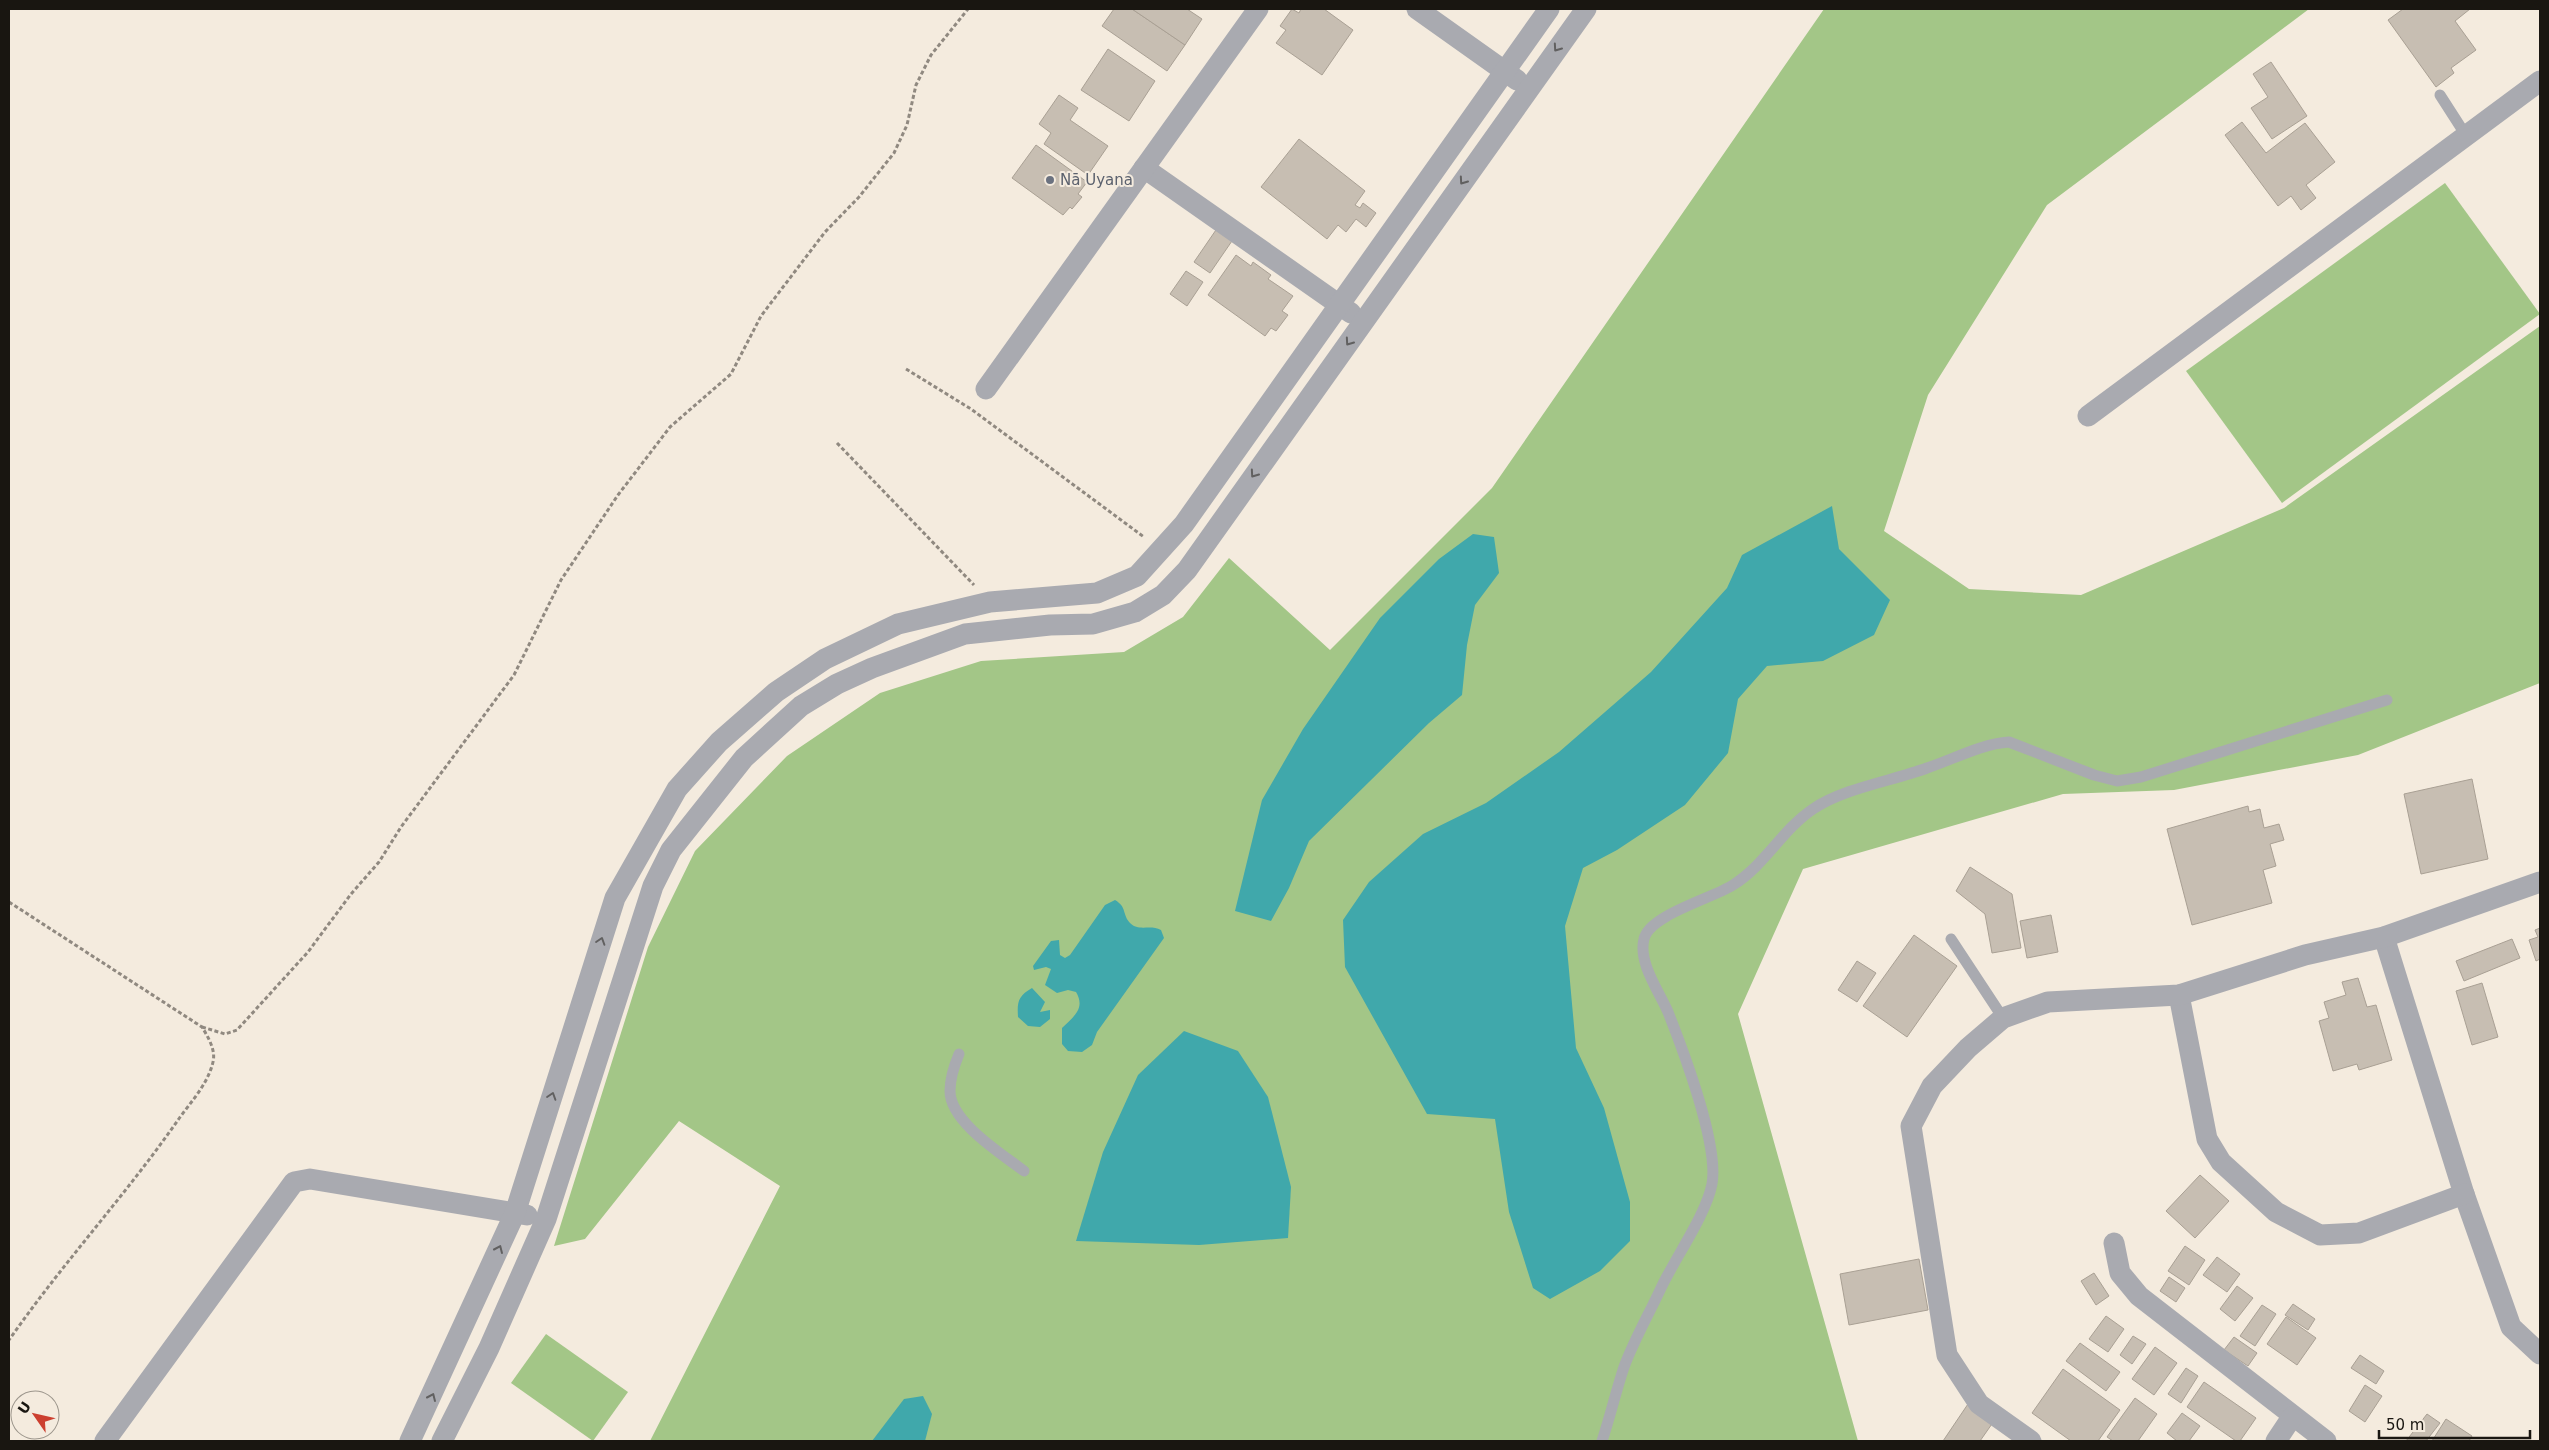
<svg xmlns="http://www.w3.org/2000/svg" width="2549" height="1450" viewBox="0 0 2549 1450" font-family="'DejaVu Sans',sans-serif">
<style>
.green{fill:#a3c687}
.water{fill:#40a8ab}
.building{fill:#c7beb2;stroke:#a9a094}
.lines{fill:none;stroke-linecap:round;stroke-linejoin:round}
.path{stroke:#908980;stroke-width:3;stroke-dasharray:4 2.5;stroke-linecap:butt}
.lane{stroke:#a9aab0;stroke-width:11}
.street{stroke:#a9aab0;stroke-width:21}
.oneway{stroke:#616060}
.worship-dot{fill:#6b7280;stroke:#f4ebde;stroke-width:2}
.labels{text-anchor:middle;stroke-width:4;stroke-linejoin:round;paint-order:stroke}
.worship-label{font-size:15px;fill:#5b616d;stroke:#f4ebde;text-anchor:start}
</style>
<rect width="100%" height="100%" fill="#f4ebde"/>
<g class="green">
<path d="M 1824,9 L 2309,9 L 2047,205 L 1928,395 L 1884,531 L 1969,589 L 2081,595 L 2284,508 L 2540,326 L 2540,683 L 2358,755 L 2174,790 L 2063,794 L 1803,869 L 1738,1014 L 1858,1441 L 650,1441 L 780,1186 L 679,1121 L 585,1239 L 554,1246 L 648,947 L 695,851 L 787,756 L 880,693 L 981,661 L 1124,652 L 1183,617 L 1229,558 L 1330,650 L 1492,488 Z"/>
<path d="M 2445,183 L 2540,314 L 2282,503 L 2186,371 Z"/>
<path d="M 546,1334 L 628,1392 L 593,1441 L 511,1383 Z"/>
</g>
<g class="water">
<path d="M 1832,506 L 1839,549 L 1890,600 L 1874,635 L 1823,661 L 1767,666 L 1738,699 L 1728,753 L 1685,805 L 1617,850 L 1583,868 L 1565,926 L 1576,1048 L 1604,1108 L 1630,1202 L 1630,1241 L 1600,1271 L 1550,1299 L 1533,1288 L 1509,1212 L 1495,1119 L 1427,1114 L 1345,967 L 1343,920 L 1369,882 L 1423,834 L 1486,803 L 1559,752 L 1651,672 L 1727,588 L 1742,555 Z"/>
<path d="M 1473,534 L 1494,537 L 1499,573 L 1475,605 L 1467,645 L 1462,695 L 1429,723 L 1309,841 L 1289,888 L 1271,921 L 1235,911 L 1262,800 L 1303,729 L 1380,618 L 1439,559 Z"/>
<path d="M 1115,900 C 1127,907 1122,914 1130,923 C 1139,932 1150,924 1161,930 L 1164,938 L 1097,1032 L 1092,1045 L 1082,1052 L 1068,1051 L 1062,1044 L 1062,1028 C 1073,1017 1086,1009 1076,992 L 1068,990 L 1057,993 L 1045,985 L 1051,969 L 1046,967 L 1034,970 L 1033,966 L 1051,941 L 1059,940 L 1060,955 L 1065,958 L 1070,955 L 1105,905 Z"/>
<path d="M 1032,988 L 1045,1002 L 1040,1012 L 1050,1010 L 1050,1019 L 1040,1027 L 1028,1026 L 1018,1017 C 1017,1002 1018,996 1032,988 Z"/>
<path d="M 1184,1031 L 1238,1051 L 1268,1097 L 1291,1187 L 1288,1238 L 1199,1245 L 1076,1241 L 1103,1152 L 1138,1075 Z"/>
<path d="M 923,1396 L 932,1414 L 925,1441 L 872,1441 L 904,1399 Z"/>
</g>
<g class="building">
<path d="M 1114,9 L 1132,9 L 1185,45 L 1167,71 L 1102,26 Z"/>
<path d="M 1132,9 L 1187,9 L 1202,19 L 1185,45 Z"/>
<path d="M 1292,9 L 1299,13 L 1301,9 L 1324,9 L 1353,30 L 1322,75 L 1276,43 L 1286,30 L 1280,26 Z"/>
<path d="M 2403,9 L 2470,9 L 2455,21 L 2476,50 L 2451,68 L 2454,73 L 2436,87 L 2388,20 Z"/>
<path d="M 1108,49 L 1155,81 L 1129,121 L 1081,90 Z"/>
<path d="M 2271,62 L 2307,116 L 2272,139 L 2251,108 L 2268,97 L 2253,74 Z"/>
<path d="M 1059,95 L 1078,108 L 1070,120 L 1108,146 L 1088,175 L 1044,144 L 1051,133 L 1039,124 Z"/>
<path d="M 2242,122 L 2266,153 L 2305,123 L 2335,162 L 2306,185 L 2316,198 L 2301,210 L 2291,196 L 2278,206 L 2225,135 Z"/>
<path d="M 1299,139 L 1365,191 L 1355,205 L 1360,208 L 1363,203 L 1376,213 L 1366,227 L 1356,219 L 1346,232 L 1338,225 L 1327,239 L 1261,187 Z"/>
<path d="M 1036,145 L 1087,182 L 1078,194 L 1082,197 L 1072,209 L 1070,207 L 1063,215 L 1012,178 Z"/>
<path d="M 1218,227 L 1234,238 L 1210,273 L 1194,262 Z"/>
<path d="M 1236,255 L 1251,266 L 1253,262 L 1271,275 L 1268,279 L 1293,296 L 1282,311 L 1288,315 L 1276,331 L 1271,328 L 1265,336 L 1208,295 Z"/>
<path d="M 1186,271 L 1203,282 L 1187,306 L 1170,294 Z"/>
<path d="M 2472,779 L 2488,859 L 2421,874 L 2404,794 Z"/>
<path d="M 2248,806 L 2249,812 L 2260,809 L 2264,828 L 2279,824 L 2284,840 L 2270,844 L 2276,866 L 2263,870 L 2272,903 L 2192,925 L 2167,829 Z"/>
<path d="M 1970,867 L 2012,894 L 2021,948 L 1992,953 L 1985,914 L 1956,891 Z"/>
<path d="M 2051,915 L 2058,952 L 2027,958 L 2020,921 Z"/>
<path d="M 2540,928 L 2540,959 L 2536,961 L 2529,940 L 2538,937 L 2535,930 Z"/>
<path d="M 1914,935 L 1957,966 L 1907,1037 L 1863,1006 Z"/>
<path d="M 2512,939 L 2520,958 L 2464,981 L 2456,961 Z"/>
<path d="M 1857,961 L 1876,973 L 1857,1002 L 1838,990 Z"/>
<path d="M 2358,978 L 2367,1007 L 2376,1005 L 2392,1060 L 2359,1070 L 2357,1064 L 2333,1071 L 2319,1021 L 2329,1018 L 2324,1002 L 2346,995 L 2342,982 Z"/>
<path d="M 2482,983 L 2498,1037 L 2472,1045 L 2456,991 Z"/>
<path d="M 2200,1175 L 2229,1201 L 2195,1238 L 2166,1211 Z"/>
<path d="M 2185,1246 L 2205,1260 L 2189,1285 L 2168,1271 Z"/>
<path d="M 2217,1257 L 2240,1274 L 2227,1292 L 2203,1275 Z"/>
<path d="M 1919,1259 L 1928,1310 L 1849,1325 L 1840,1274 Z"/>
<path d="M 2094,1273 L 2109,1296 L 2096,1305 L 2081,1281 Z"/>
<path d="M 2169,1277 L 2185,1288 L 2176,1302 L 2160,1291 Z"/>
<path d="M 2237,1286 L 2253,1298 L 2235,1321 L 2220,1309 Z"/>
<path d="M 2293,1304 L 2315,1319 L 2308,1330 L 2285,1315 Z"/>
<path d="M 2262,1305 L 2276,1314 L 2255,1346 L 2240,1336 Z"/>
<path d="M 2106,1316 L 2124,1329 L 2108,1352 L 2089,1339 Z"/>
<path d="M 2286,1317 L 2316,1338 L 2297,1365 L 2267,1344 Z"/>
<path d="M 2133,1336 L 2146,1344 L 2132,1364 L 2120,1355 Z"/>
<path d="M 2234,1337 L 2257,1353 L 2248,1366 L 2224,1350 Z"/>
<path d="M 2080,1343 L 2120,1372 L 2106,1391 L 2066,1361 Z"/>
<path d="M 2155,1347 L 2177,1363 L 2154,1395 L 2132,1379 Z"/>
<path d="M 2360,1355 L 2384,1371 L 2376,1384 L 2351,1368 Z"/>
<path d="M 2186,1368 L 2198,1376 L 2181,1403 L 2168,1394 Z"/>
<path d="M 2063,1369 L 2120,1410 L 2098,1441 L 2071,1441 L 2032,1413 Z"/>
<path d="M 2204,1382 L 2256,1418 L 2240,1441 L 2236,1441 L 2187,1407 Z"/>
<path d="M 2365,1385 L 2382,1396 L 2365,1422 L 2349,1411 Z"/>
<path d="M 2135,1398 L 2157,1414 L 2138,1441 L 2113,1441 L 2107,1437 Z"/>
<path d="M 1968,1404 L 1994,1421 L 1980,1441 L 1943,1441 Z"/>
<path d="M 2182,1413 L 2200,1426 L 2189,1441 L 2177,1441 L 2167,1433 Z"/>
<path d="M 2427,1414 L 2440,1423 L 2426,1441 L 2406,1441 Z"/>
<path d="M 2446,1419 L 2472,1436 L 2469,1441 L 2432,1441 Z"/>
</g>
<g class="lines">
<g class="path">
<path d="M 906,369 L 971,409 L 1144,537"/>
<path d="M 837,443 L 974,585"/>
<path d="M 9,902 L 202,1027 C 208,1037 216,1050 213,1062 C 208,1084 190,1103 178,1120 C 125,1196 62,1264 9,1340"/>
<path d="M 202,1027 L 225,1034 L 237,1030 L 308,952 L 351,894 L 379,862 L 401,827 L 514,675 L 561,580 L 618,495 L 670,427 L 731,374 L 761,316 L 825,232 L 859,197 L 894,153 L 907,125 L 916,85 L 931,55 L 968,9"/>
</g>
<g class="lane">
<path d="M 2440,95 L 2467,137"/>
<path d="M 1951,939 L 2003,1018"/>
<path d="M 959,1054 C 954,1066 950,1078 950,1091 C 950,1122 1002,1154 1024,1171"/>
<path d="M 1602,1441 C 1610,1417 1616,1391 1624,1367 C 1634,1340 1649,1314 1661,1288 C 1675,1258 1706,1215 1712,1184 C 1719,1145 1683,1050 1668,1012 C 1659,991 1638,963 1644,939 C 1649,915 1713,898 1733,885 C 1765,865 1782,830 1813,809 C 1844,788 1892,781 1927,768 C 1954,759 1981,744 2009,742 L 2094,775 L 2117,781 L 2141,777 L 2387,700"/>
</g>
<g class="street">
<path d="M 1417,9 L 1517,80"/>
<path d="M 1144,168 L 1351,313"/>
<path d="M 986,389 L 1258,9"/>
<path d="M 2088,416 L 2540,81"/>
<path d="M 2384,937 L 2464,1194 L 2511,1327 L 2540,1354"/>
<path d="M 2179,995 L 2207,1139 L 2221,1162 L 2276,1212 L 2320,1235 L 2359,1233 L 2464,1194"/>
<path d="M 2114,1243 L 2120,1273 L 2139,1296 L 2326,1441"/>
<path d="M 105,1441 L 294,1182 L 310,1179 L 527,1215"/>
<path d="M 410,1441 L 515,1213 L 615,898 L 677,789 L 719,742 L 776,692 L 825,659 L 898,624 L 990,602 L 1097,593 L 1137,576 L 1184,524 L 1549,9"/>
<path d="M 442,1441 L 489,1348 L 546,1219 L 653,886 L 671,850 L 744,758 L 801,706 L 837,684 L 872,668 L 965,634 L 1050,625 L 1093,624 L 1135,612 L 1163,595 L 1187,570 L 1586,9"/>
<path d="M 2031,1441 L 1979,1404 L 1947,1355 L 1911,1126 L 1932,1086 L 1968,1048 L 2003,1018 L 2048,1002 L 2179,995 L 2305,955 L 2384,937 L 2540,882"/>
<path d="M 2276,1441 L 2292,1417"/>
</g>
</g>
<defs><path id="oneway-chevron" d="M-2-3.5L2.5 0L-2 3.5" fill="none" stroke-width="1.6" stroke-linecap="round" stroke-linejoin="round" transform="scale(1.25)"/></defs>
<g class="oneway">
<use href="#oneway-chevron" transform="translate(1557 48) rotate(125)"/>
<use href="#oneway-chevron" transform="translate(1463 181) rotate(125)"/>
<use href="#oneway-chevron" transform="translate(1349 342) rotate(125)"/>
<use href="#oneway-chevron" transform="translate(1254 474) rotate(125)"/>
<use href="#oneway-chevron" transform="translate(601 941) rotate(-72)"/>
<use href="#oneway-chevron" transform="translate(552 1096) rotate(-72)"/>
<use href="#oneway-chevron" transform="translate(499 1249) rotate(-66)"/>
<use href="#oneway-chevron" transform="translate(432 1397) rotate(-66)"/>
</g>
<circle class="worship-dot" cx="1050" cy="180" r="5"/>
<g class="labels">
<g class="worship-label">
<text x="1060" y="185">Nā Uyana</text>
</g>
</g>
<rect width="2549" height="1450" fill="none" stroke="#191611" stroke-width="20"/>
<g transform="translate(35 1415) rotate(304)"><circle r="24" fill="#f4ebde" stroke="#9c968c"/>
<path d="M0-4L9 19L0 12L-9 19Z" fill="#cc3f2f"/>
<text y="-8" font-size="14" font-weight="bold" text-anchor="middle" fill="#191611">U</text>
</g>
<path d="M2379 1430v8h151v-8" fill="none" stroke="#191611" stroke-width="2.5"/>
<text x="2386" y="1430" font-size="15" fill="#191611" stroke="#f4ebde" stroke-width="4" paint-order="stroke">50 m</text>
</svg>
